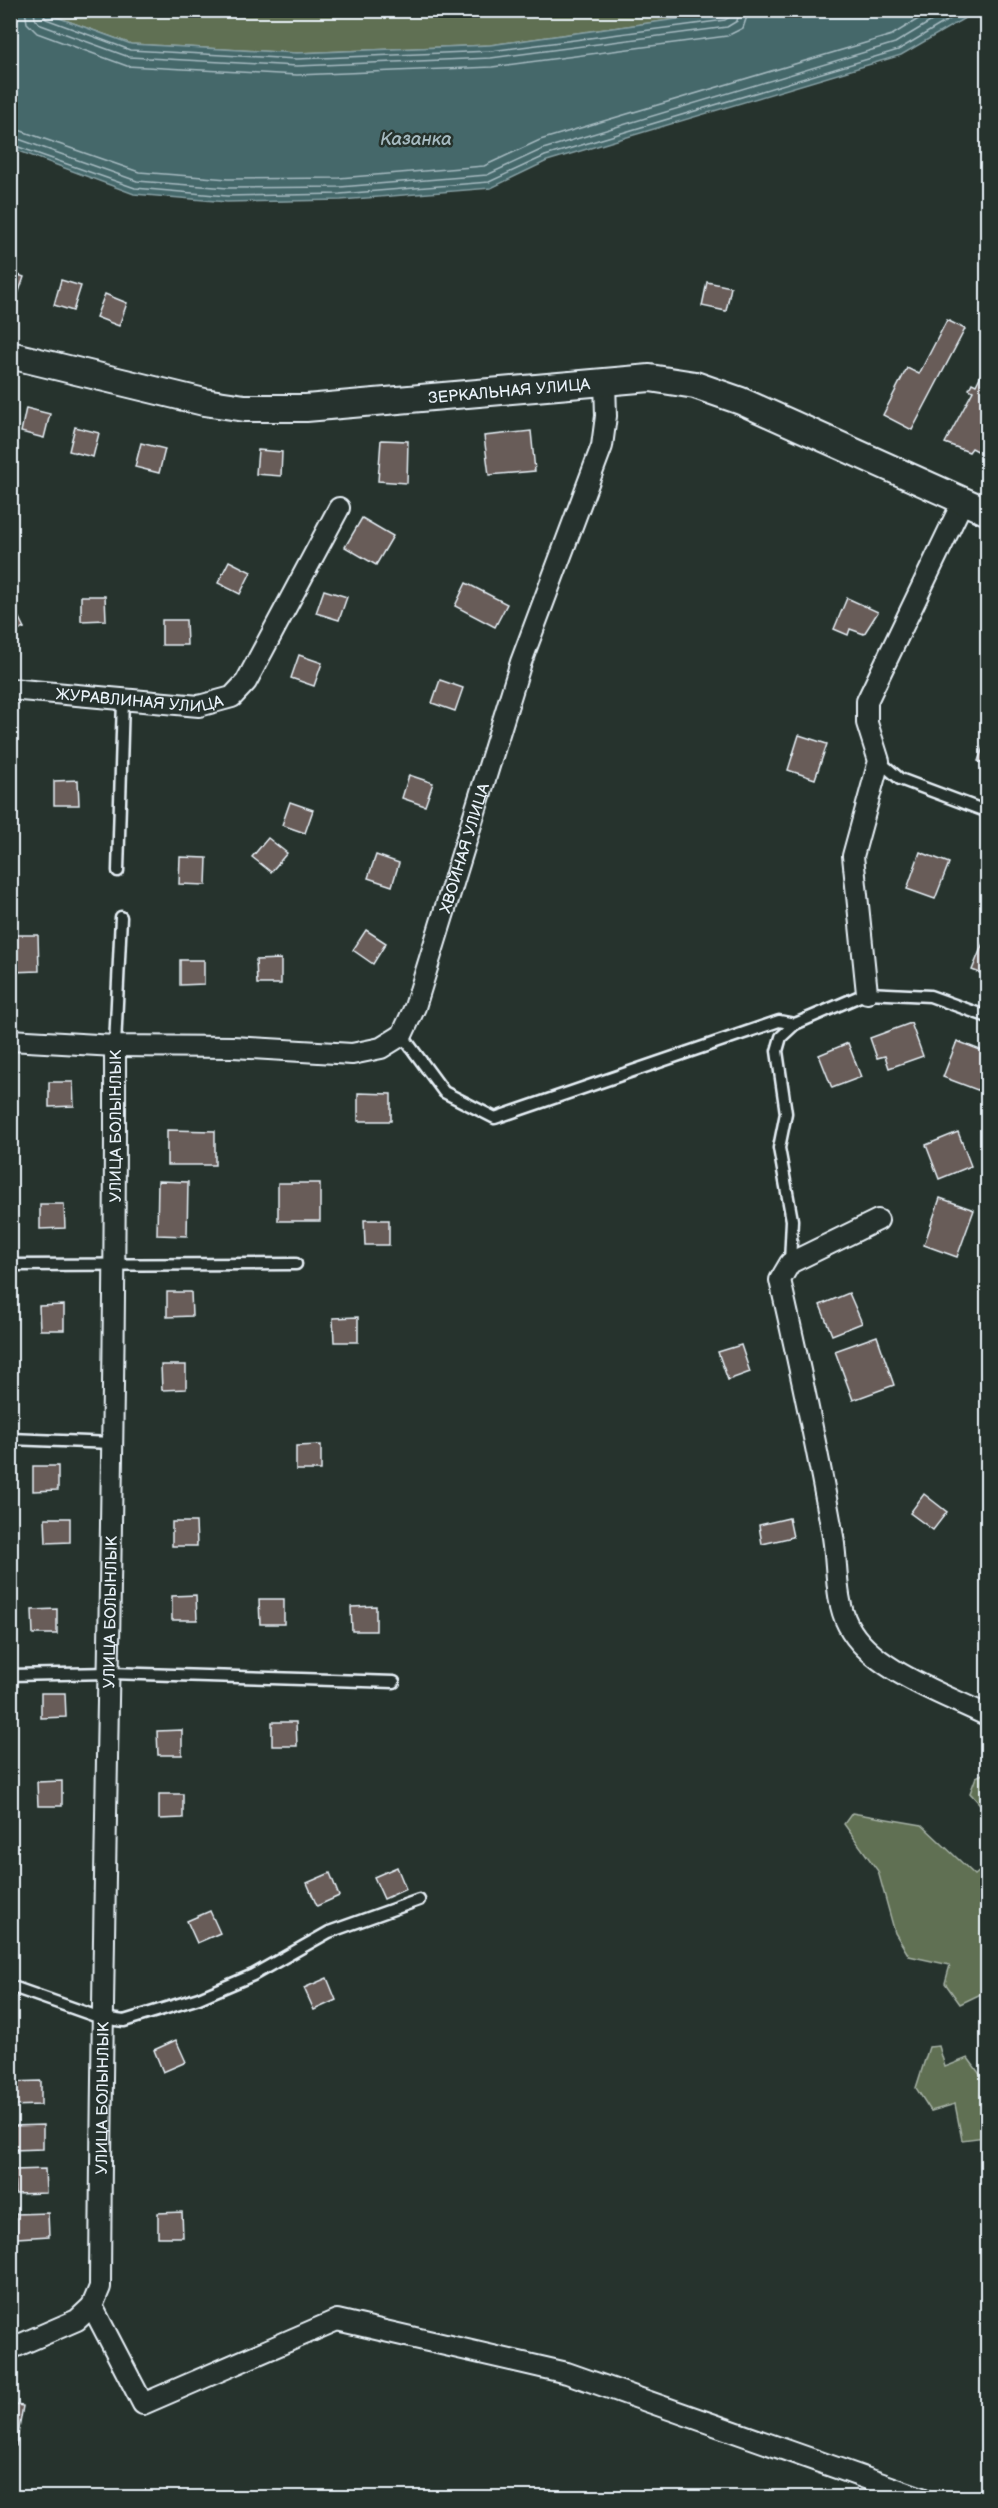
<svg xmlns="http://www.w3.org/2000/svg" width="998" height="2508" viewBox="0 0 998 2508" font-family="'Balsamiq Sans',sans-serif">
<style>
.green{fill:#617052;stroke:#a4b0a5;stroke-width:1.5}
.water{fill:#44686b;stroke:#869fa3;stroke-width:1.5}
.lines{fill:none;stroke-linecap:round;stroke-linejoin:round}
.shore{stroke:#a6bac0;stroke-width:1.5}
.building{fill:#685c58;stroke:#e8f1f8;stroke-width:1.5}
.service-casing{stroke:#e8f1f8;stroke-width:15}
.minor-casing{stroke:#e8f1f8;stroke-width:24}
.tertiary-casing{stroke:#e8f1f8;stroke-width:30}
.service{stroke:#26332d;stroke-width:10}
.minor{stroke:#26332d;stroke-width:20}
.tertiary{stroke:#26332d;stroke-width:26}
.labels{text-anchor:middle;stroke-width:5;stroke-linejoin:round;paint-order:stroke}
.street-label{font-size:16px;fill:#e8f1f8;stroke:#26332d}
.water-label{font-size:18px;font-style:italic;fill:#a6bac0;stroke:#26332d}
</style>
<rect width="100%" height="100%" fill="#26332d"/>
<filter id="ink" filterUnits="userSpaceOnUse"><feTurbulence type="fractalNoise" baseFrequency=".0167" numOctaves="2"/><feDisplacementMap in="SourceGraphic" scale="12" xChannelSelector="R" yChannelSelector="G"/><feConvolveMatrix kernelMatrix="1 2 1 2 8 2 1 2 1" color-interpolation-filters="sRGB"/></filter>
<g filter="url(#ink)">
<g class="green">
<path d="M 40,11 L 735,11 L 490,45 L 297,53 L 131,44 Z"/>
<path d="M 987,1772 L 987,1812 L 970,1793 L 976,1777 Z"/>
<path d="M 852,1813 L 922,1825 L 975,1875 L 987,1865 L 987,1991 L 960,2004 L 945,1983 L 950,1965 L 909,1956 L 895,1933 L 878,1871 L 844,1824 Z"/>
<path d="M 939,2046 L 945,2067 L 968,2058 L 987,2084 L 987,2140 L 985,2137 L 962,2140 L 955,2104 L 931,2111 L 916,2088 L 929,2047 Z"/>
</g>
<path class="water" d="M 11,10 L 40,11 L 131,44 L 297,53 L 490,45 L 735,11 L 977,11 L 901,55 L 547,161 L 491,188 L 341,200 L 227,202 L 134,194 L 11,148 Z"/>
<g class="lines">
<g class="shore">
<path d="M 25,10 L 27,23 L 37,33 L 127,66 L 297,75 L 492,67 L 727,36 L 743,28 L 749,10"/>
<path d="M 34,10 L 35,19 L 41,25 L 129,57 L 297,66 L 491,58 L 727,27 L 737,21 L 740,10"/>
<path d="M 41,10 L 46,19 L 130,50 L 297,59 L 491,51 L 725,20 L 731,16 L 732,10"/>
<path d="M 10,127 L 139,172 L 228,179 L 339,178 L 484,166 L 540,140 L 892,35 L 933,10"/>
<path d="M 10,136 L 137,181 L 228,188 L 340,187 L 487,175 L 543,149 L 895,43 L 950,10"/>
<path d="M 10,144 L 135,188 L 227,196 L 340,194 L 489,182 L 545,156 L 898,50 L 965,10"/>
</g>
</g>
<g class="building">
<path d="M 10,272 L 24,277 L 16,300 L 10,298 Z"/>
<path d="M 61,280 L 81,286 L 73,311 L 54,305 Z"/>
<path d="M 707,282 L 731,287 L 726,311 L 702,306 Z"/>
<path d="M 105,294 L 127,303 L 119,326 L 96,317 Z"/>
<path d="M 947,320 L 965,329 L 912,430 L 883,415 L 907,368 L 919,374 Z"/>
<path d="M 986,365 L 988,365 L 987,456 L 972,448 L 969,452 L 945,443 L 973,391 L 969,389 L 972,383 L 976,385 Z"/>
<path d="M 26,408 L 50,414 L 44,438 L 21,432 Z"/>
<path d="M 75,427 L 99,433 L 93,457 L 69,451 Z"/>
<path d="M 531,431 L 535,471 L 489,475 L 484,436 Z"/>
<path d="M 381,440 L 408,441 L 407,483 L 378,481 Z"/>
<path d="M 141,443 L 165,449 L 159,473 L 135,467 Z"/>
<path d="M 258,450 L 282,452 L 281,476 L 256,474 Z"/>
<path d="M 362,518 L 393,536 L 376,565 L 345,547 Z"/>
<path d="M 229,561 L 251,572 L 240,594 L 218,583 Z"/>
<path d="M 466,583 L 507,604 L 495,627 L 455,606 Z"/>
<path d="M 324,590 L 347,597 L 339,620 L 316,613 Z"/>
<path d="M 81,596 L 105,596 L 106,620 L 81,621 Z"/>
<path d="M 847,598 L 878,612 L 864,634 L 850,629 L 848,635 L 834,629 Z"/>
<path d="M 13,606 L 24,628 L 10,634 L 10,607 Z"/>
<path d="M 162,620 L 186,620 L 187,645 L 162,645 Z"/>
<path d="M 299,655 L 322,663 L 314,686 L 291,678 Z"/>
<path d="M 440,680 L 463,688 L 455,711 L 432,703 Z"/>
<path d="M 988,734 L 988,765 L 978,761 Z"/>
<path d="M 799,735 L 827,744 L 815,779 L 788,770 Z"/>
<path d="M 409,775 L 433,783 L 425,806 L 402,798 Z"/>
<path d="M 78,780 L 79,805 L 54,805 L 54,781 Z"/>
<path d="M 290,802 L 313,810 L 305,833 L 282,825 Z"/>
<path d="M 268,838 L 287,853 L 271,872 L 252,857 Z"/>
<path d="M 920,852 L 949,863 L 935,899 L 907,889 Z"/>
<path d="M 376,855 L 399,863 L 392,886 L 368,878 Z"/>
<path d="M 180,857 L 207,858 L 206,885 L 179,884 Z"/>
<path d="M 366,930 L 386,943 L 373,964 L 353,950 Z"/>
<path d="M 988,931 L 988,976 L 972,970 Z"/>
<path d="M 10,935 L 38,935 L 39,971 L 10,972 Z"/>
<path d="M 281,959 L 281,984 L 257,984 L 256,960 Z"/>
<path d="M 180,960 L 204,960 L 204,984 L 180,985 Z"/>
<path d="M 911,1023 L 923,1056 L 889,1068 L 885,1056 L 877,1058 L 870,1038 Z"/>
<path d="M 957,1041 L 988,1053 L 988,1094 L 943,1077 Z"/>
<path d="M 848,1043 L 861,1077 L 832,1088 L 819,1055 Z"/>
<path d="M 49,1082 L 73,1082 L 74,1106 L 49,1107 Z"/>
<path d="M 358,1093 L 391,1094 L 391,1121 L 358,1121 Z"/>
<path d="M 167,1130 L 215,1131 L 215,1165 L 167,1165 Z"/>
<path d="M 958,1132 L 971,1166 L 939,1179 L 926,1145 Z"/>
<path d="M 158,1181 L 188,1182 L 187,1236 L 157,1235 Z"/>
<rect x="278" y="1183" width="42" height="38"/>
<path d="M 940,1198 L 974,1210 L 957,1257 L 924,1245 Z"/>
<path d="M 40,1204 L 64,1204 L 65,1228 L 40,1229 Z"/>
<path d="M 364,1220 L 389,1220 L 389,1245 L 365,1245 Z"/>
<path d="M 167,1292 L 191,1292 L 192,1316 L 167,1317 Z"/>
<path d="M 849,1293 L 862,1323 L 832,1335 L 820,1305 Z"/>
<path d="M 64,1305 L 64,1330 L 40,1330 L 39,1306 Z"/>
<path d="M 358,1317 L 358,1342 L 334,1342 L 333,1318 Z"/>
<path d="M 877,1336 L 894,1385 L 853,1400 L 835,1351 Z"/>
<path d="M 741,1345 L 750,1372 L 728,1380 L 718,1352 Z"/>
<path d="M 161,1365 L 186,1365 L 186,1389 L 162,1390 Z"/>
<path d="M 321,1445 L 321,1470 L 296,1470 L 296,1446 Z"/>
<path d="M 33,1466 L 58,1466 L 58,1490 L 33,1491 Z"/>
<path d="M 924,1494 L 947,1512 L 933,1530 L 910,1513 Z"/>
<path d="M 45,1518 L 70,1518 L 70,1542 L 46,1543 Z"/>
<path d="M 789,1518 L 793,1537 L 762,1544 L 759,1525 Z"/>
<path d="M 172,1522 L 196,1522 L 197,1546 L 172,1546 Z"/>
<path d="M 196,1595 L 197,1620 L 172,1620 L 172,1596 Z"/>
<path d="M 259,1599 L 284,1599 L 284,1624 L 260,1624 Z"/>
<path d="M 376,1606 L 376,1631 L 352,1631 L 351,1607 Z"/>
<path d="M 57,1609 L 57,1634 L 33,1634 L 32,1610 Z"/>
<path d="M 41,1693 L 65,1693 L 66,1717 L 41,1718 Z"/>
<path d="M 272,1722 L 296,1722 L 297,1746 L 272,1746 Z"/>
<path d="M 182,1730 L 182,1755 L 158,1755 L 157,1731 Z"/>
<path d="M 62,1781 L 62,1806 L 38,1806 L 37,1782 Z"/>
<path d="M 159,1794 L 183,1794 L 183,1818 L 159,1819 Z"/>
<path d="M 397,1867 L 406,1889 L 384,1899 L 374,1877 Z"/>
<path d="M 330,1873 L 339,1896 L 317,1906 L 307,1883 Z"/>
<path d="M 210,1911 L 220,1933 L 197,1943 L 187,1921 Z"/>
<path d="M 327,1978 L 336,2000 L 314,2010 L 304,1988 Z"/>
<path d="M 176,2040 L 186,2062 L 163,2072 L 154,2050 Z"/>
<path d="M 41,2081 L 41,2105 L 10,2106 L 10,2082 Z"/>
<path d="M 43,2125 L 43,2149 L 12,2150 L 12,2126 Z"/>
<path d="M 45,2169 L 46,2193 L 15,2194 L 14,2170 Z"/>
<path d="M 182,2212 L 183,2237 L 158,2237 L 158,2213 Z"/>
<path d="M 48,2213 L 49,2236 L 17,2238 L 16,2214 Z"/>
<path d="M 10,2404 L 23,2406 L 16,2446 L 10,2445 Z"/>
</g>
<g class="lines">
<defs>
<g id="service">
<path d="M 879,761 L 900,779 L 988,812"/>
<path d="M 118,871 L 123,699"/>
<path d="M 402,1035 L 444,1092 L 495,1118 L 779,1021 L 795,1024"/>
<path d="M 115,1046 L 121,917"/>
<path d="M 790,1263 L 792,1220 L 779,1148 L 786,1113 L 777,1051 L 781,1037 L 795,1024 L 867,993 L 930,996 L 988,1017"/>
<path d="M 10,1265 L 296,1264"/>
<path d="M 10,1439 L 113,1443"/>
<path d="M 10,1675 L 110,1673 L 394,1682"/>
<path d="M 10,1986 L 101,2018 L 124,2021 L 199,1998 L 253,1975 L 329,1932 L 419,1900"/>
</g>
<g id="minor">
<path id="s1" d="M 10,689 L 199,706 L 232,697 L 246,682 L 339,508"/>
<path d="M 867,993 L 853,856 L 879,761 L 867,723 L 867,701 L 963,501"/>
<path id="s2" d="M 10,1040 L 115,1046 L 233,1047 L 352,1054 L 381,1048 L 402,1035 L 415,1007 L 521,662 L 602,446 L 606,416 L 605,381"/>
<path d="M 878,1220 L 790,1263 L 780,1280 C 799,1364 817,1447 832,1531 C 838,1559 834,1599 848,1625 C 871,1670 944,1694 988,1716"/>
<path d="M 92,2306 L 143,2404 L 337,2320 L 567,2373 L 922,2498"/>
<path id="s3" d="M 10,2349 L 77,2320 L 92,2306 L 100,2287 C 102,1873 116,1460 115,1046"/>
</g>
<g id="tertiary">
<path id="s4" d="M 10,355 L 204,402 L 245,408 L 306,408 L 650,378 L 695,385 L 741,401 L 988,512"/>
</g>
</defs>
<use href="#service" class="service-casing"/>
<use href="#minor" class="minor-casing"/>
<use href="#tertiary" class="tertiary-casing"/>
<use href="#service" class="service"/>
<use href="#minor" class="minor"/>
<use href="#tertiary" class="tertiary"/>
</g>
</g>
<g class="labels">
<g class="street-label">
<text dy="6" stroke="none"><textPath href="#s4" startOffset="506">ЗЕРКАЛЬНАЯ УЛИЦА</textPath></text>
<text dy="6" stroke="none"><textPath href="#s1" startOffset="130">ЖУРАВЛИНАЯ УЛИЦА</textPath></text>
<text dy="6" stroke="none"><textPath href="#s2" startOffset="594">ХВОЙНАЯ УЛИЦА</textPath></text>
<text dy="6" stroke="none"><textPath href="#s3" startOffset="1275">УЛИЦА БОЛЫНЛЫК</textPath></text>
<text dy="6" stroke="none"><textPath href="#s3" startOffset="789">УЛИЦА БОЛЫНЛЫК</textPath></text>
<text dy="6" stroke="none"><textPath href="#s3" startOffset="303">УЛИЦА БОЛЫНЛЫК</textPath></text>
</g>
<g class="water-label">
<text x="416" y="145">Казанка</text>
</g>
</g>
<rect width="998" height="2508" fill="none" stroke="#26332d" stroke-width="36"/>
<rect x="18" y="18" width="962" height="2472" fill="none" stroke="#e8f1f8" stroke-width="2" filter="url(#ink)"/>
</svg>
